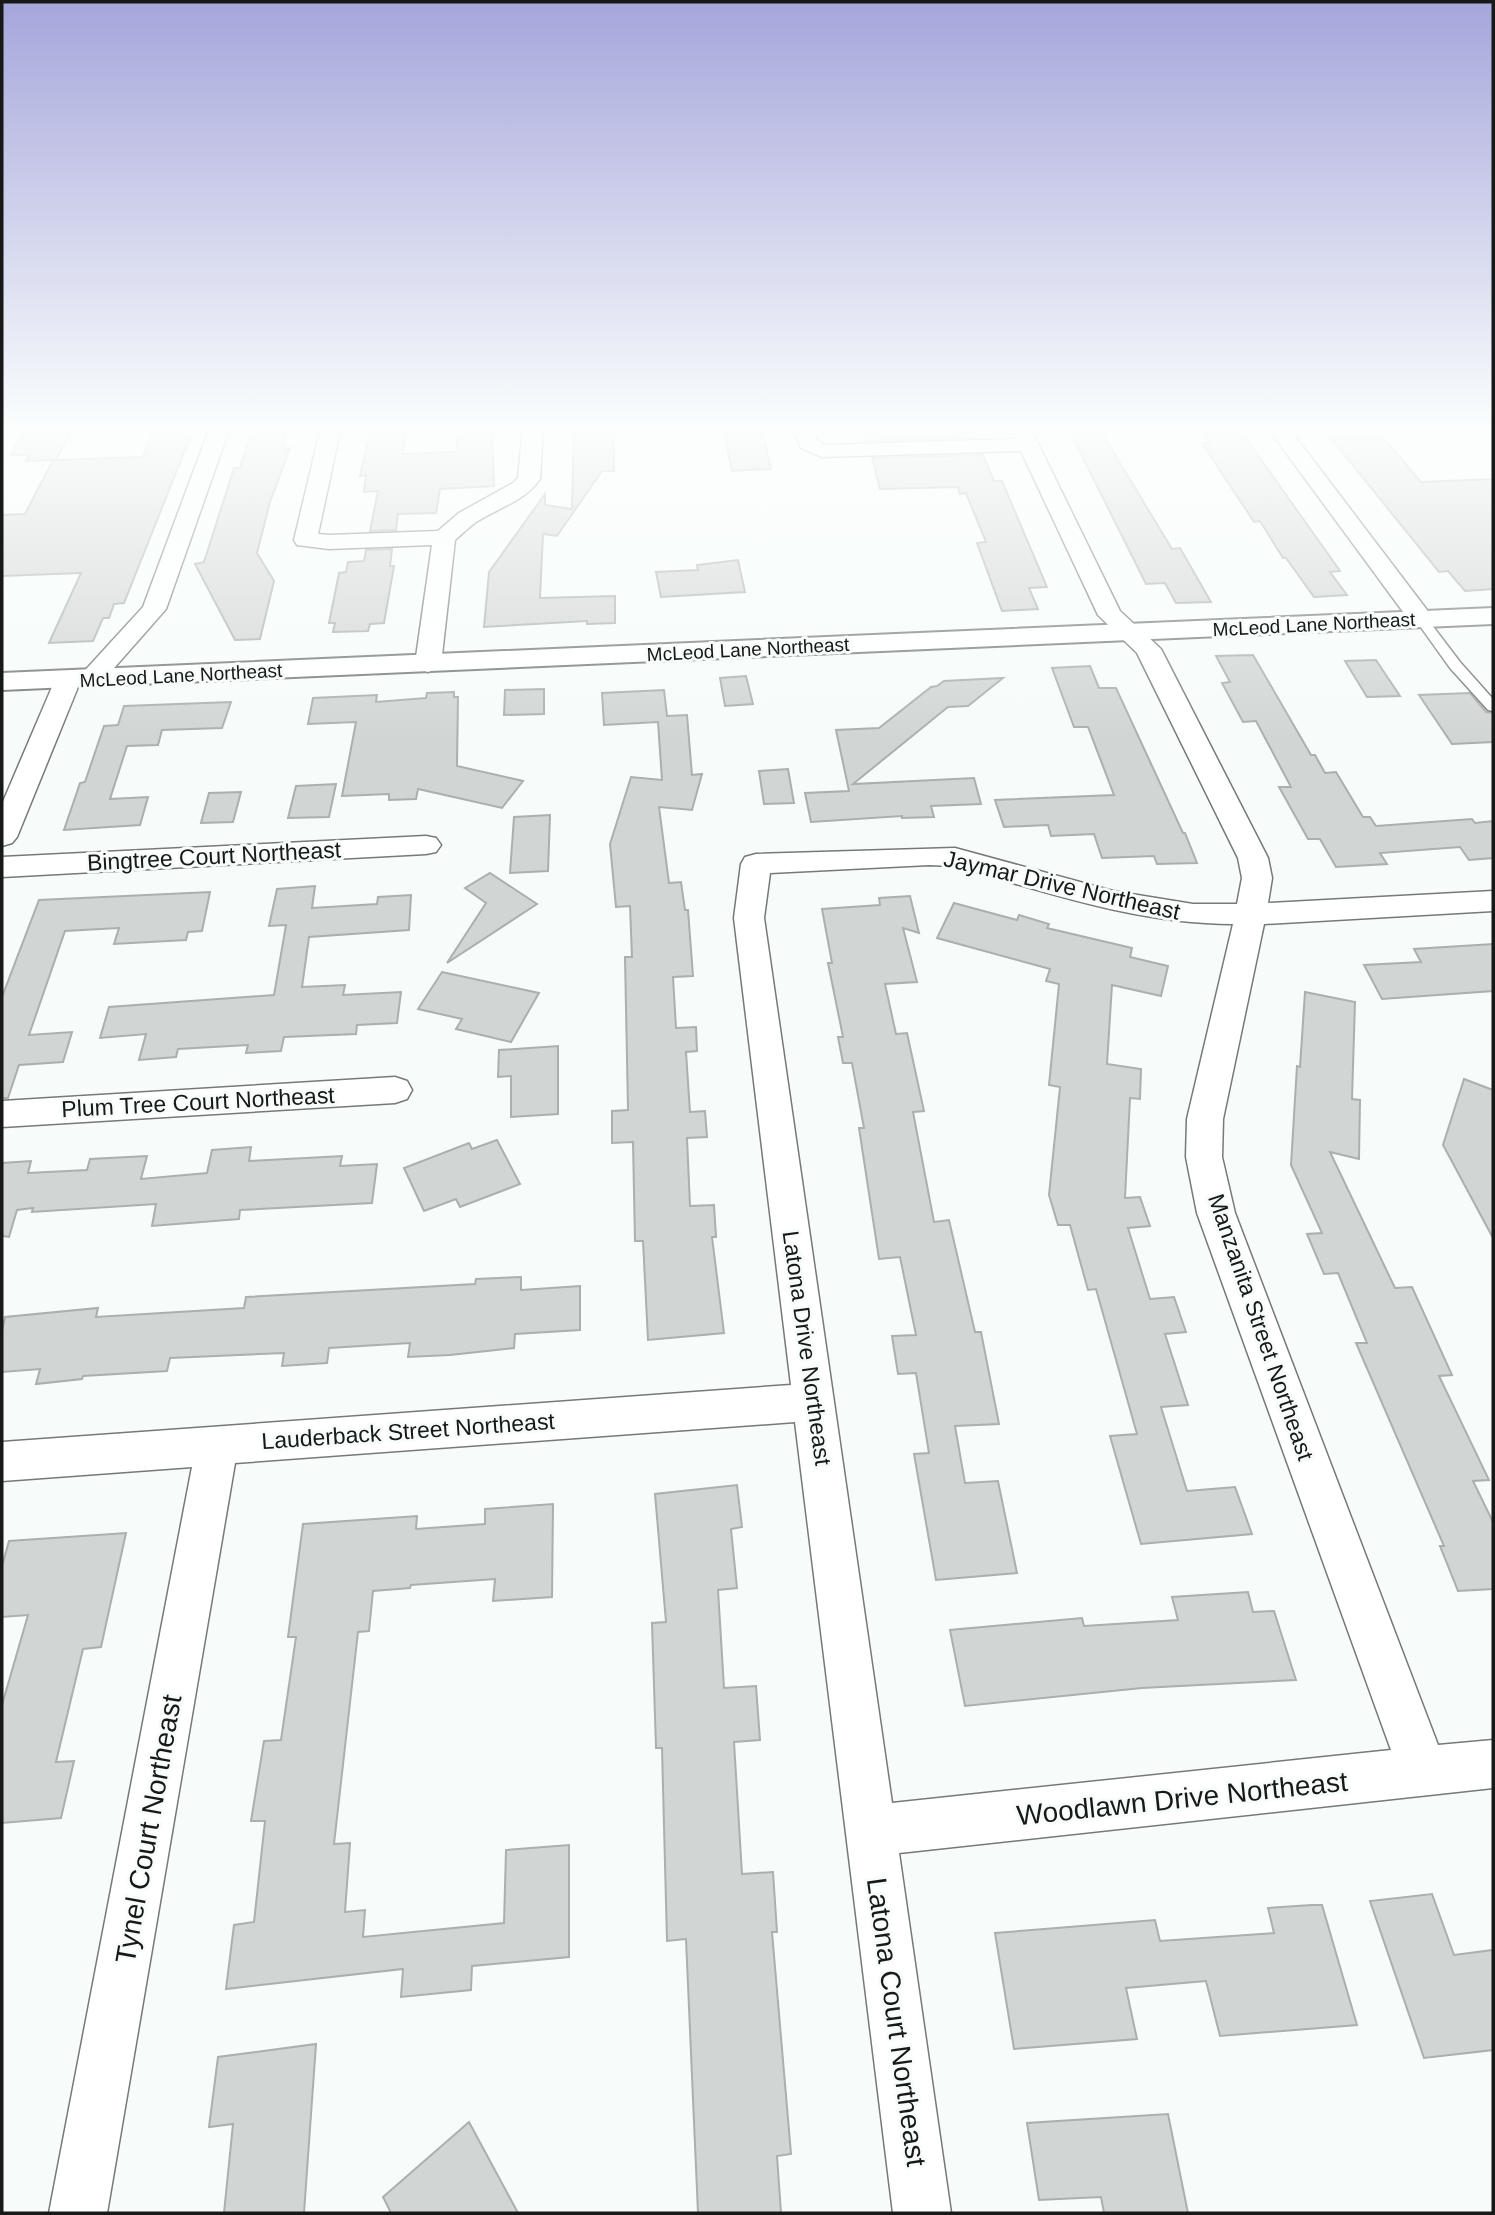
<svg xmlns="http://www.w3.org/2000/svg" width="1495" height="2215" viewBox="0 0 1495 2215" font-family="Arial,sans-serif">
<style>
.building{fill:#d1d5d4;stroke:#abafae;stroke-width:2}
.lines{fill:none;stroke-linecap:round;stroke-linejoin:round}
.service-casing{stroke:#757978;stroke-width:3}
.minor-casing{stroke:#757978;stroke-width:3}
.tertiary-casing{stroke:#757978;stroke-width:4}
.service{fill:#fff;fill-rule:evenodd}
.minor{fill:#fff;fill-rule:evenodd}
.tertiary{fill:#fff;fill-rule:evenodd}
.labels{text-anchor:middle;stroke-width:6;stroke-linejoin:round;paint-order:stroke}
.far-street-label{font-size:19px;fill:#171919;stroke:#f7fcfb}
.street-label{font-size:23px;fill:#171919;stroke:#f7fcfb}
.near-street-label{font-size:28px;fill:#171919;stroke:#f7fcfb}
</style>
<rect width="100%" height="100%" fill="#f7fcfb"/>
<g class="building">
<path d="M 26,427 L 74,427 L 56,460 L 26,461 L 29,455 L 11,455 Z"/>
<path d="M 155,427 L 187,427 L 184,436 L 191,435 L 124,603 L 114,604 L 109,618 L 103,618 L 93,641 L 49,643 L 81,573 L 2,576 L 2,515 L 25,514 L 53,460 L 143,457 Z"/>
<path d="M 253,427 L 286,427 L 283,448 L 290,448 L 270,502 L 257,553 L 274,581 L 260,639 L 235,640 L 195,564 L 204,562 L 234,468 L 240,468 Z"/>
<path d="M 371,427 L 406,427 L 403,454 L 456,452 L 459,427 L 492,427 L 494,486 L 440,489 L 436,513 L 398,514 L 396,530 L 370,531 L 378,491 L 364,492 L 366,475 L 360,476 Z"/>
<path d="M 574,427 L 614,427 L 614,471 L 602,471 L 557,536 L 543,534 L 540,598 L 615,596 L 615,623 L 587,624 L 587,621 L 484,627 L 489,572 L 545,494 L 545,505 L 572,509 Z"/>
<path d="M 723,427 L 761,427 L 771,469 L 732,471 Z"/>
<path d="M 863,427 L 972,427 L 976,438 L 867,441 Z"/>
<path d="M 1199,427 L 1238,427 L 1340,571 L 1330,572 L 1347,595 L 1314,597 L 1286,558 L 1283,558 L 1260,521 L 1254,522 L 1202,443 L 1210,443 Z"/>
<path d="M 1100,430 L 1172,549 L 1180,548 L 1211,602 L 1176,603 L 1165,583 L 1146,584 L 1070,432 Z"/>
<path d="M 1382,436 L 1421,482 L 1493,479 L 1493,589 L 1465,591 L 1448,571 L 1439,572 L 1330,437 Z"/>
<path d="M 983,455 L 994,481 L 1002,481 L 1047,587 L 1029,588 L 1038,609 L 1002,611 L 977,543 L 986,542 L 966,493 L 960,494 L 958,487 L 880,489 L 872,458 Z"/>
<path d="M 392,549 L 390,566 L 394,566 L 384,623 L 370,624 L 368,631 L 333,632 L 335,623 L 329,623 L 339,573 L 346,572 L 348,562 L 364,561 L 366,550 Z"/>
<path d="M 738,560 L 745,592 L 661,597 L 656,572 L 698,570 L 697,565 Z"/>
<path d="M 1253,655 L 1311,755 L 1315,755 L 1325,773 L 1336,772 L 1363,817 L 1370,817 L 1376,826 L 1472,819 L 1475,823 L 1493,821 L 1493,858 L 1469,860 L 1460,847 L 1380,853 L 1387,864 L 1336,867 L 1320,839 L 1308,839 L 1279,787 L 1291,787 L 1256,721 L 1243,722 L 1222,683 L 1230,682 L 1216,656 Z"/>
<path d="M 1376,660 L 1400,696 L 1367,697 L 1345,661 Z"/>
<path d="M 1090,666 L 1099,688 L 1116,688 L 1183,833 L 1185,833 L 1197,863 L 1157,864 L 1154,856 L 1102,858 L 1094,834 L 1051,836 L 1048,825 L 1004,827 L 995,800 L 1114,795 L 1088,727 L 1074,727 L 1052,668 Z"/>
<path d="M 746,676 L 753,704 L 725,706 L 720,678 Z"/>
<path d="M 1003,678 L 968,706 L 948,707 L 853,784 L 974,778 L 981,804 L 931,806 L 934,817 L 902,818 L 902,816 L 811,822 L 805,793 L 849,791 L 836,730 L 879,728 L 931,687 L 937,686 L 944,681 Z"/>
<path d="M 544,689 L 544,714 L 504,715 L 505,690 Z"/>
<path d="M 664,690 L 667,716 L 687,715 L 692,775 L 702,774 L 692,810 L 659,807 L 669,883 L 681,882 L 685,910 L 688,910 L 693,976 L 673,977 L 676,1028 L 696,1027 L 697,1051 L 686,1052 L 690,1112 L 705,1111 L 707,1137 L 687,1138 L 690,1206 L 714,1205 L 716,1237 L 712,1237 L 724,1333 L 648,1340 L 643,1241 L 635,1241 L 633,1142 L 612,1143 L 612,1111 L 628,1110 L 625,957 L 632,957 L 630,906 L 616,907 L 610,844 L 631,777 L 662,780 L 658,722 L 604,725 L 602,693 Z"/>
<path d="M 454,692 L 454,697 L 458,697 L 457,766 L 523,781 L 502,808 L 418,789 L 416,799 L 389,800 L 389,794 L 342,796 L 356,722 L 308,724 L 313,698 L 377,695 L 376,702 L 426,698 L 427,693 Z"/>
<path d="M 1470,693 L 1486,712 L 1493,713 L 1493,742 L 1452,744 L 1419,695 Z"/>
<path d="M 231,702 L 222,728 L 162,730 L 158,745 L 127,746 L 110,799 L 148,797 L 140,825 L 64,830 L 80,783 L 85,782 L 104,726 L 118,725 L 124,706 Z"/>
<path d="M 788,769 L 794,803 L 764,804 L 759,771 Z"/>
<path d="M 336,784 L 329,817 L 288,818 L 296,786 Z"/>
<path d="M 241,792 L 233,822 L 201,823 L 209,793 Z"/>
<path d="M 550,815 L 548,871 L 510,873 L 514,817 Z"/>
<path d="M 490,873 L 537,904 L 447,963 L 486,903 L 465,888 Z"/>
<path d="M 315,886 L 312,908 L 377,904 L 378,897 L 411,895 L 409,930 L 309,937 L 302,987 L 345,985 L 343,995 L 401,992 L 397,1023 L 357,1025 L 356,1034 L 284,1037 L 281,1051 L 246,1053 L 248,1045 L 178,1049 L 176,1057 L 139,1060 L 146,1034 L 100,1038 L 109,1007 L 274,995 L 286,925 L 269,926 L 277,889 Z"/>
<path d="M 210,892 L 202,931 L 188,932 L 186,940 L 114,944 L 119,928 L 65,931 L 29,1035 L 72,1032 L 63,1062 L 19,1065 L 8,1098 L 2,1098 L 2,997 L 39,900 Z"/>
<path d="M 910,896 L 919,933 L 903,928 L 917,982 L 885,984 L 896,1034 L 907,1033 L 924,1111 L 913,1112 L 934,1222 L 949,1220 L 975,1332 L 981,1332 L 999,1424 L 955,1426 L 965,1483 L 998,1481 L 1017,1573 L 936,1580 L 914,1454 L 929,1453 L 916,1373 L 898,1374 L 892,1336 L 916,1335 L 900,1257 L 879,1259 L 859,1128 L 864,1128 L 852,1063 L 843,1063 L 838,1037 L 843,1037 L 828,963 L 832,963 L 822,909 L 880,905 L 879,898 Z"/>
<path d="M 954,903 L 1017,920 L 1019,915 L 1049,924 L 1047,928 L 1132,948 L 1130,957 L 1168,966 L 1161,996 L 1112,985 L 1107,1064 L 1141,1069 L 1140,1099 L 1130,1098 L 1125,1198 L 1140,1197 L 1150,1226 L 1128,1228 L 1150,1299 L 1174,1297 L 1186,1332 L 1165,1334 L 1188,1405 L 1161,1407 L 1187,1491 L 1235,1487 L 1252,1534 L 1141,1544 L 1110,1436 L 1137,1434 L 1096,1289 L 1088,1290 L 1070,1225 L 1058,1225 L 1049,1195 L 1060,1087 L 1049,1085 L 1059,984 L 1046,981 L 1050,969 L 937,938 Z"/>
<path d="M 1493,944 L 1493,991 L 1382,999 L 1364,965 L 1421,962 L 1414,949 Z"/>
<path d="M 442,972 L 539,993 L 511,1042 L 456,1029 L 462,1019 L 418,1009 Z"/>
<path d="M 1305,992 L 1355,1002 L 1352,1099 L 1360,1100 L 1359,1159 L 1330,1152 L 1395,1288 L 1412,1287 L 1452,1375 L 1439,1376 L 1489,1480 L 1473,1481 L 1493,1522 L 1493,1589 L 1458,1591 L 1440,1546 L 1444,1546 L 1356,1343 L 1367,1343 L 1338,1273 L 1324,1274 L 1307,1234 L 1322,1233 L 1291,1165 L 1297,1066 L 1300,1067 Z"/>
<path d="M 558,1046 L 558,1114 L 511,1117 L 511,1076 L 498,1077 L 499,1050 Z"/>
<path d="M 1464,1079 L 1493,1090 L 1493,1238 L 1443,1145 Z"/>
<path d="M 497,1140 L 520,1184 L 460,1207 L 456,1199 L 424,1211 L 404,1168 L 469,1143 L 472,1149 Z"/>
<path d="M 251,1147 L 249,1161 L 342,1156 L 340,1166 L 377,1164 L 372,1203 L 240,1210 L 239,1219 L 152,1226 L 156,1204 L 32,1212 L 33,1208 L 17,1210 L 9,1237 L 2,1236 L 2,1163 L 31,1161 L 28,1173 L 87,1170 L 90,1159 L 147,1156 L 141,1179 L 207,1173 L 212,1150 Z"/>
<path d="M 521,1277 L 521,1290 L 580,1286 L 580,1330 L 515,1334 L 514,1348 L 450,1355 L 408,1357 L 410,1343 L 329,1348 L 327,1363 L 282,1366 L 284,1353 L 170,1358 L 167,1371 L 83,1376 L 82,1379 L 36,1384 L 40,1369 L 2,1372 L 2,1331 L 5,1317 L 98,1308 L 96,1317 L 244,1308 L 246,1297 L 475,1284 L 476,1279 Z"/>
<path d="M 737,1485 L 742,1527 L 731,1529 L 737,1588 L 718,1590 L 724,1688 L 756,1686 L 760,1740 L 734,1742 L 742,1874 L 773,1872 L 777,1932 L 772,1932 L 791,2154 L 777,2156 L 781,2213 L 698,2213 L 686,1939 L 667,1941 L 662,1748 L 656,1748 L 652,1623 L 666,1622 L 655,1494 Z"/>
<path d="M 553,1504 L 552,1597 L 493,1601 L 495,1579 L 411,1585 L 410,1588 L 373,1591 L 369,1631 L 358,1632 L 334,1844 L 350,1843 L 345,1912 L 365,1910 L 363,1937 L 504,1923 L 506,1850 L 569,1845 L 569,1957 L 472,1966 L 471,1990 L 401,1997 L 403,1969 L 226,1989 L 234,1925 L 254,1922 L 265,1821 L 251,1821 L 264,1741 L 281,1740 L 296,1637 L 288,1637 L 303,1524 L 417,1516 L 416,1529 L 485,1524 L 485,1509 Z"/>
<path d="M 126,1533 L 101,1647 L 83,1649 L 56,1762 L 74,1761 L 61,1818 L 2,1823 L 2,1705 L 28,1615 L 2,1617 L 2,1566 L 9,1541 Z"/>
<path d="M 1248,1592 L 1253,1612 L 1274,1611 L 1296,1680 L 1142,1688 L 965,1706 L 950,1630 L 1082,1618 L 1084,1626 L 1178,1620 L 1172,1597 Z"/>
<path d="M 1432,1894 L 1454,1955 L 1493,1950 L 1493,2050 L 1424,2058 L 1370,1901 Z"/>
<path d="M 1312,1905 L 1322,1905 L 1357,2025 L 1220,2036 L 1206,1981 L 1126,1988 L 1137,2039 L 1014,2049 L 995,1933 L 1155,1920 L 1160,1941 L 1274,1933 L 1268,1908 Z"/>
<path d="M 316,2044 L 304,2213 L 224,2213 L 233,2124 L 209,2127 L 218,2057 Z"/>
<path d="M 1168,2114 L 1188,2213 L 1104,2213 L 1101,2197 L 1039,2200 L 1027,2123 Z"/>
<path d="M 469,2122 L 518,2213 L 391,2213 L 383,2197 Z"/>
</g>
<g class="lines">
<defs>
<path id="service" d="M 1421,615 L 1425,616 L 1460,662 L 1493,699 L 1493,711 L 1488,710 L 1450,668 L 1415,619 Z"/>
<g id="minor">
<path d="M 210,427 L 230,427 L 166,609 L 100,684 L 91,687 L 80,682 L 17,837 L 12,843 L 2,846 L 2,804 L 55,680 L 59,675 L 68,672 L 79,677 L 143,607 Z"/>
<path d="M 321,427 L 341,427 L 318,534 L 329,535 L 438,531 L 459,513 L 513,483 L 518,478 L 523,427 L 543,427 L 540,479 C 525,501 498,508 476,522 C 469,527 462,534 455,540 L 441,664 L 437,669 L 428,672 L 419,669 L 415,664 L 432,545 L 329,549 L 297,545 L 294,540 Z"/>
<path d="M 792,427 L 812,427 L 817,440 L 825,445 L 1016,439 L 1010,427 L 1030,427 L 1120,611 L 1161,649 L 1268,858 L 1272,878 L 1268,903 L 1493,891 L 1493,911 L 1264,924 L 1223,1119 L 1222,1157 L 1235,1213 L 1438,1745 L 1493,1740 L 1493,1788 L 899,1853 L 951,2213 L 893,2213 L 795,1422 L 235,1463 L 107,2213 L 49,2213 L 192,1467 L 2,1481 L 2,1442 L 791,1385 L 734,918 L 741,864 L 745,857 L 756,854 L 955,848 L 1113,891 L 1193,904 L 1237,904 L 1242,878 L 1238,858 L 1137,653 L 1098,615 L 1021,451 L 822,457 L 801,448 ZM 929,865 L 954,866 C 1046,892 1137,924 1233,924 L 1187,1119 L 1186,1157 L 1197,1213 L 1391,1750 L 892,1803 L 764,918 L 770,873 Z"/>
<path d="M 1267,427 L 1288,427 L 1430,614 L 1433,619 L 1430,624 L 1421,626 L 1412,624 Z"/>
<path d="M 426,836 L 436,838 L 441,845 L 436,852 L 426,854 L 2,877 L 2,857 Z"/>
<path d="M 395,1077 L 407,1081 L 412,1090 L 407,1099 L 395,1103 L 2,1127 L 2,1101 Z"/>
</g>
<path id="tertiary" d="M 1493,608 L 1493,624 L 2,690 L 2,673 Z"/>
</defs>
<use href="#service" class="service-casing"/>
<use href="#minor" class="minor-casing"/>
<use href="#tertiary" class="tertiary-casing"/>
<use href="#service" class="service"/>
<use href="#minor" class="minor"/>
<use href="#tertiary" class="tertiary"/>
</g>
<linearGradient id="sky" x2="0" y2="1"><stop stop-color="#a5a6db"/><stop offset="0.58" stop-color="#fbfefd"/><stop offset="1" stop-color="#fbfefd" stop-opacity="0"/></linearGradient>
<rect width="1495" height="738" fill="url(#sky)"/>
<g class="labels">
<g class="far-street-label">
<text transform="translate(1314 624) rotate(-3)" y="7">McLeod Lane Northeast</text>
<text transform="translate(748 649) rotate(-3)" y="7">McLeod Lane Northeast</text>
<text transform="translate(181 675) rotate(-3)" y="7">McLeod Lane Northeast</text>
</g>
<g class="street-label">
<text transform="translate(214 856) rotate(-3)" y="8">Bingtree Court Northeast</text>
<text transform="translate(1062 885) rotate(13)" y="8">Jaymar Drive Northeast</text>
<text transform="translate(198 1102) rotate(-3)" y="8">Plum Tree Court Northeast</text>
<text transform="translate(1261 1327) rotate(71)" y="8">Manzanita Street Northeast</text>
<text transform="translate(807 1348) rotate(82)" y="8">Latona Drive Northeast</text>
<text transform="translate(408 1431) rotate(-4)" y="8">Lauderback Street Northeast</text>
</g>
<g class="near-street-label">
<text transform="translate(1182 1798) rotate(-6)" y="10">Woodlawn Drive Northeast</text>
<text transform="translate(148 1829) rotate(-80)" y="10">Tynel Court Northeast</text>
<text transform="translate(897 2022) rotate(82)" y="10">Latona Court Northeast</text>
</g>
</g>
<rect width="1495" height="2215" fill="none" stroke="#171919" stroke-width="7"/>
</svg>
